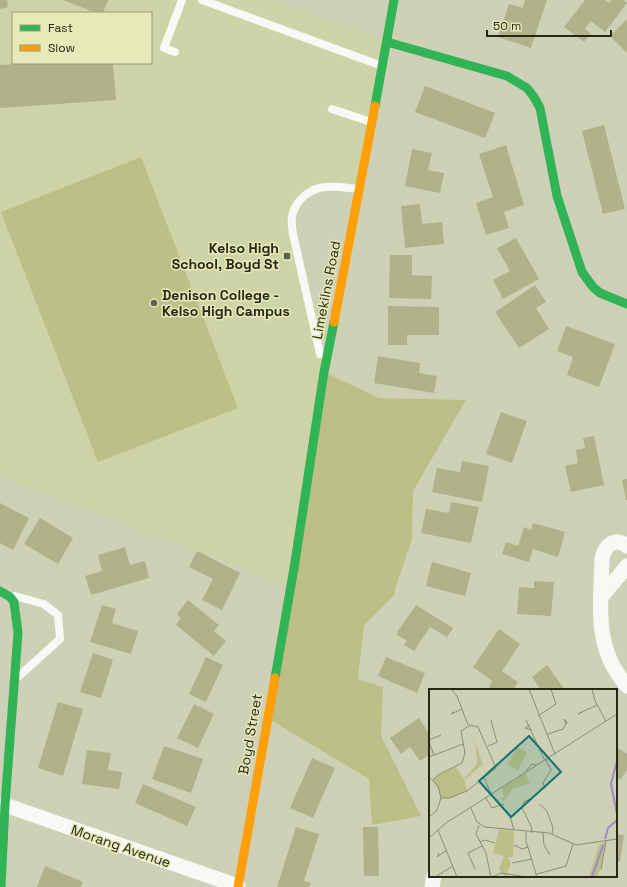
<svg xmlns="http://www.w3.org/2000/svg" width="627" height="887" viewBox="0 0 627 887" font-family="'Space Grotesk',sans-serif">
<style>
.built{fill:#cfd3a8;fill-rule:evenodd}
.green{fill:#bdc086}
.building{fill:#b0b38a}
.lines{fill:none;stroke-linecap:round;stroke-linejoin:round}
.lane{stroke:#f8f8f4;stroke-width:8}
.street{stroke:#f8f8f4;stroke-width:15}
.fast{stroke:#30b455;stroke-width:9}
.slow{stroke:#ff9f0a;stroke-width:9}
.poi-dot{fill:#61624d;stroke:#e5eab8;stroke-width:1.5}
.labels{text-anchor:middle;stroke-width:3;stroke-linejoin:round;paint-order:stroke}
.poi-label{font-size:14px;font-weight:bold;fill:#262714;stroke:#e5eab8;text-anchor:end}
.street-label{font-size:14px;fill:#262714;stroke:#e5eab8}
.inset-river{fill:none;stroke:#9b8acf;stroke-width:2}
.inset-road{fill:none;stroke:#8b8d76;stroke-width:1}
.view{fill:#0f766e;fill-opacity:0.15;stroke:#0f766e;stroke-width:2}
.inset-edge{fill:none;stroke:#262714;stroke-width:2}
</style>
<rect width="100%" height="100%" fill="#cfd1b7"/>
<path class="built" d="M 0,0 L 272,0 L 387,42 L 360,189 L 333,187 L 308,193 L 292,215 L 324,372 L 290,586 L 0,476 ZM 13,13 L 151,13 L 151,63 L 13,63 Z"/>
<g class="green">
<path d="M 141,157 L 238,408 L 98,462 L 1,212 Z"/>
<path d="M 324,372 L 379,398 L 466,400 L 413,491 L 412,539 L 396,586 L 394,595 L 364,625 L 358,679 L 383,687 L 381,736 L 421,816 L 372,825 L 369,779 L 272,721 Z"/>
</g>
<g class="building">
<path d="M 0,0 L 7,0 L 8,7 L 0,9 Z"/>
<path d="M 63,0 L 108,0 L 103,13 L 97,13 Z"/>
<path d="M 525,0 L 547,0 L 531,48 L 498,37 L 509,4 L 523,8 Z"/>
<path d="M 585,0 L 605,0 L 609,3 L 611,0 L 624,0 L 627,3 L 605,32 L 591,21 L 585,29 L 591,34 L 584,42 L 564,27 Z"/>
<path d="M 627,19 L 627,53 L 610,36 Z"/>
<path d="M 29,63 L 113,63 L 116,100 L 0,108 L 0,65 Z"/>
<path d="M 425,86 L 495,113 L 485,138 L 415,112 Z"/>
<path d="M 604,125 L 625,209 L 603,214 L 582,131 Z"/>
<path d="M 506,145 L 524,205 L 504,212 L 509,228 L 486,235 L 476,203 L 493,197 L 479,154 Z"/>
<path d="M 412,149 L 432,153 L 428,170 L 444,173 L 440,193 L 405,186 Z"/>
<path d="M 420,204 L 422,224 L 442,222 L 444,244 L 405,248 L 401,206 Z"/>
<path d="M 516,238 L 539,279 L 503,299 L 493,280 L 510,271 L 497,248 Z"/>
<path d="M 390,255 L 412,255 L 412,275 L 432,276 L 431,299 L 389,298 Z"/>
<path d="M 535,285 L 546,302 L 536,308 L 549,329 L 519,348 L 495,312 Z"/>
<path d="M 388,306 L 439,307 L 439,335 L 407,335 L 407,345 L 388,345 Z"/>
<path d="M 566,326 L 615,344 L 599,387 L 567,375 L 573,357 L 557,351 Z"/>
<path d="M 378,356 L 420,363 L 419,373 L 437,376 L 434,393 L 374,383 Z"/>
<path d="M 501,412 L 527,421 L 512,463 L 486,454 Z"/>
<path d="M 594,436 L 604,485 L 571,492 L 565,466 L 578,463 L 576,450 L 585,448 L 583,438 Z"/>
<path d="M 462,461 L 489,466 L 482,502 L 432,492 L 437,468 L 460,472 Z"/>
<path d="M 627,479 L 627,500 L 626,500 L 622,480 Z"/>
<path d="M 451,502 L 479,507 L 471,543 L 421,533 L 426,509 L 449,513 Z"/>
<path d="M 0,503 L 29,518 L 13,550 L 0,543 Z"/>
<path d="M 40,518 L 73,538 L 58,564 L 24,544 Z"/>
<path d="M 533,523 L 565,532 L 558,557 L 533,549 L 529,562 L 502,554 L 506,542 L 518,546 L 524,527 L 531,530 Z"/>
<path d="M 125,547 L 130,565 L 145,561 L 149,578 L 91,595 L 85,576 L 102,571 L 98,555 Z"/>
<path d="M 197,551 L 240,573 L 222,610 L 202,600 L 213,579 L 189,567 Z"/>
<path d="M 432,562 L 471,573 L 465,596 L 426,586 Z"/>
<path d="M 534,581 L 554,582 L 551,616 L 517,614 L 519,587 L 534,588 Z"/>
<path d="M 188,600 L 219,625 L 214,631 L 226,641 L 214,656 L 176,625 L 181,618 L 177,614 Z"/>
<path d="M 102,605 L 116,609 L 112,623 L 138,631 L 131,654 L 90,642 Z"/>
<path d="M 416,605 L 453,628 L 447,637 L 430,627 L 414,651 L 404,645 L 407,641 L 396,634 Z"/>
<path d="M 499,629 L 520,644 L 502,671 L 518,682 L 513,690 L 493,690 L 489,687 L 492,681 L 473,667 Z"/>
<path d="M 93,653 L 113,660 L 101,698 L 80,692 Z"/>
<path d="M 206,657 L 223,665 L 206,702 L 189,694 Z"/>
<path d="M 386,657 L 425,673 L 417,693 L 378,676 Z"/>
<path d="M 547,665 L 565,690 L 541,690 L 532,677 Z"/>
<path d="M 58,702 L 83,709 L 63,776 L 38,768 Z"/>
<path d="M 194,704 L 214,714 L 198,748 L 177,738 Z"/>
<path d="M 419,718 L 430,735 L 430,754 L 420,761 L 410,747 L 401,754 L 390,738 Z"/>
<path d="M 164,746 L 203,759 L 191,793 L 152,779 Z"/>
<path d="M 616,747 L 627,754 L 627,770 L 620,780 L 616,778 Z"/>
<path d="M 87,750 L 111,753 L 108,770 L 122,772 L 119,789 L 82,784 Z"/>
<path d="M 312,758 L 335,768 L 313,818 L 290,808 Z"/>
<path d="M 143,784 L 196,807 L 187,826 L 135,803 Z"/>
<path d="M 296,827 L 319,834 L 304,881 L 311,883 L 309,887 L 277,887 Z"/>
<path d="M 363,827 L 378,827 L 379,876 L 364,876 Z"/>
<path d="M 616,834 L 624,835 L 620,862 L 616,862 Z"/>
<path d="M 45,866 L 83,882 L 81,887 L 37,887 Z"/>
</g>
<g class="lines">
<g class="lane">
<path d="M 202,0 L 382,66"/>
<path d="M 175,52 L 164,48 L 182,0"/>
<path d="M 332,109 L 371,122"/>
<path d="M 320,354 L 293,234 C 292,228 291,222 292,216 C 295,201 310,188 325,187 C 336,186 348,188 359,189"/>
<path d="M 15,596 L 44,604 L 58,615 L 60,639 L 19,676"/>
</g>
<g class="street">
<path d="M 627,546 C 614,536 605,546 602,558 C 601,606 593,648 627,686"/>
<path d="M 601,597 L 627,566"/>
<path d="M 5,805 L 238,886"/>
<path d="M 432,887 L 434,876"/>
</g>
<g class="fast">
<path d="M 387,42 L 507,76 L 527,88 L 534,97 L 540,108 L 557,196 L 582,272 L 593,287 L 600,293 L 627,304"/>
<path d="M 375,106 L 394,0"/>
<path d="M 0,591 L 10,597 L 14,602 L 18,633 L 5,805 L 1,887"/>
<path d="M 275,678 L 295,562 L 324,372 L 334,322"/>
</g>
<g class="slow">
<path d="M 334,322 L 375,106"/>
<path d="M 238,887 L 275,678"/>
</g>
</g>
<g class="poi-dot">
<rect x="283" y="252" width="8" height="8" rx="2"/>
<circle cx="154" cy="303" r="4"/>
</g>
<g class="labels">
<g class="poi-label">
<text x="279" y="253">Kelso High<tspan x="279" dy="16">School, Boyd St</tspan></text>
<text x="162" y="300" text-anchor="start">Denison College -<tspan x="162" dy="16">Kelso High Campus</tspan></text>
</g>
<g class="street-label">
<text transform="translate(326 290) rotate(-79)" y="5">Limekilns Road</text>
<text transform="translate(250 734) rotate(-80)" y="5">Boyd Street</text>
<text transform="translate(121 846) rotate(19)" y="5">Morang Avenue</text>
</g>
</g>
<g transform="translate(429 689)">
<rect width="188" height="188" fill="#cfd1b7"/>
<path d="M 39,36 L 54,75 L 35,91 L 38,102 L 20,109 L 12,109 L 11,103 L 4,91 L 8,87 L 27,78 L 35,90 L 48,75 L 47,59 ZM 88,58 L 98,63 L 89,81 L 79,76 ZM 96,84 L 101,94 L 83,100 L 75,113 L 72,110 L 75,108 L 73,99 ZM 70,140 L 85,142 L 84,168 L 79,168 L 82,175 L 78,184 L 80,188 L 76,188 L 70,179 L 75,167 L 64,164 ZM 177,152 L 172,180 L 168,188 L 160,188 L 170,156 Z" fill="#bdc086"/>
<path class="inset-river" d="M 188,72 L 182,95 L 188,125M 176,150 L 179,139 L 188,131M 163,188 L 174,156"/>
<path class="inset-road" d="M 22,0 L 28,7 L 39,36M 100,0 L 126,65M 163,0 L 166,12 L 177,32M 25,23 L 22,25 L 33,20M 153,23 L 149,25 L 168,16M 109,27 L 127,15 L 122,0M 97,31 L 116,72M 101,36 L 96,39 L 103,41M 119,45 L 134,40 L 138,33 L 135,30 L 137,35M 0,51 L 12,46M 0,53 L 5,66M 59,57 L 68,53 L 62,31M 0,68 L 34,55M 97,82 L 103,75 L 107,76M 0,88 L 9,97 L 12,109 L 8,121 L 0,128M 55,88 L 62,105M 4,91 L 9,86 L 33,74 L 36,64 L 32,42 L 41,36 L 49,38 L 67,79 L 38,102 L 20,109 L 12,109M 116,100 L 114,94 L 122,81 L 117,71M 57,109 L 63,119 L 75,115M 97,112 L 101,110 L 95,113 L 93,119 L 102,137 L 103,144M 110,115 L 118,122 L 124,139 L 123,145M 42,119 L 48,133 L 56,138 L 120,144 L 147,156 L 188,150M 81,127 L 85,141M 50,136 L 47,145 L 57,164 L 62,188M 9,141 L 28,188M 97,143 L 97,152 L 108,188M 114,144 L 115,156 L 121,166M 0,149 L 17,134 L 188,25M 51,153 L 56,151 L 66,154M 85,156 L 93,160 L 99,158M 10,164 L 8,168 L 18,161M 83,174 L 103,170M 46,180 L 39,164 L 53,157M 172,180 L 177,152M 108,185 L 137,177 L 144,155M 6,188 L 24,177M 63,188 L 72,184 L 98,188"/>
<path class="view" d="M 100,47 L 132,83 L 82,128 L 50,92 Z"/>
<rect width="188" height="188" class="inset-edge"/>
</g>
<rect x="12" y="12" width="140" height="52" fill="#e5eab8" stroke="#999c76"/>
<rect x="20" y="25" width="20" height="6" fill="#30b455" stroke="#999c76"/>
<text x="48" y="32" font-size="12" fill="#262714">Fast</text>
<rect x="20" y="45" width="20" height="6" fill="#ff9f0a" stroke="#999c76"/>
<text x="48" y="52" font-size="12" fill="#262714">Slow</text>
<path d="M487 30v6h124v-6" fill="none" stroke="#262714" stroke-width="2"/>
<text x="493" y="30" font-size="12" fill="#262714" stroke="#e5eab8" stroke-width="3" paint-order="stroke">50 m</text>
</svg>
